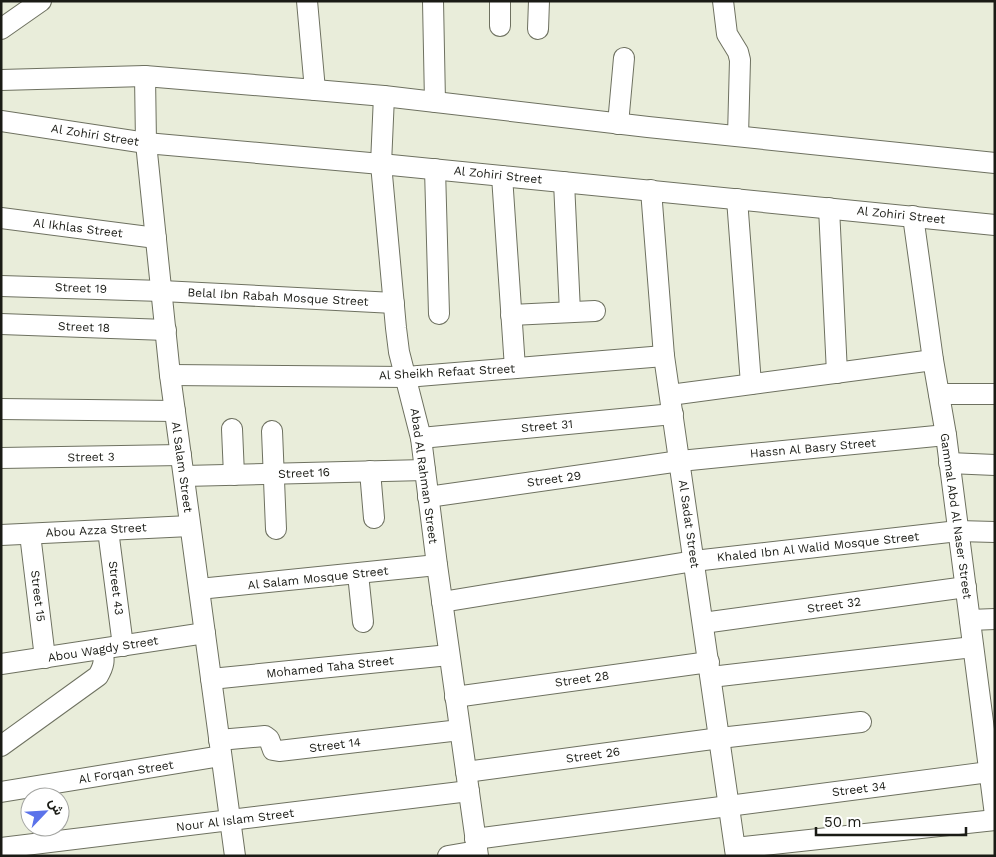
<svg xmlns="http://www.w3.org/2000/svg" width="996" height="857" viewBox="0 0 996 857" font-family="'Work Sans',Vazirmatn,sans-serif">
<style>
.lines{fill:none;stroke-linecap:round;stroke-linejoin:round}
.minor-casing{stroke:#6e7160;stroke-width:22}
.minor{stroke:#fff;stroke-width:20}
.labels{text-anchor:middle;stroke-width:5;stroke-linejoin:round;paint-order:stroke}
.street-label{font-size:12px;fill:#1a1b15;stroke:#fff}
</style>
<rect width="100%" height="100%" fill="#e9edda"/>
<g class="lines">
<defs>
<g id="minor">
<path d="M 307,1 L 315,90"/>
<path d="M 433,1 L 435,102"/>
<path d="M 500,1 L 500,26"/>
<path d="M 723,1 L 727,34 L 738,52 L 740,60 L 738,136"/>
<path d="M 1,29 L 41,1"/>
<path d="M 538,29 L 539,1"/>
<path d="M 145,76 L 146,143 L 170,375 L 235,856"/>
<path d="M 1,80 L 145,76 L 315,90 L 384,96 L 648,127 L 995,163"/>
<path d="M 384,96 L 381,164 L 396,328 L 399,352 L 421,438 L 437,565 L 478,856"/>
<path d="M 1,121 L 146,143 L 381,164 L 995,225"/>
<path d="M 618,124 L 624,58"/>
<path d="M 435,169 L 439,314"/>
<path d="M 502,176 L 515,368"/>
<path d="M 564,182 L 570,312"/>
<path d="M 651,190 L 664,356 L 736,856"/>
<path d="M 737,199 L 751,384"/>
<path d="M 829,208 L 837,373"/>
<path d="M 913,216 L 933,360 L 946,435 L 995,815"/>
<path d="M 1,218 L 156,238"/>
<path d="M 1,286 L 162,291 L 394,303"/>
<path d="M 511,315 L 595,311"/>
<path d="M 1,324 L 166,330"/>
<path d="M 170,375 L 406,377 L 664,356"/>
<path d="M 939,394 L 995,394"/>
<path d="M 670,395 L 933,360"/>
<path d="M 1,409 L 175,411"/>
<path d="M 232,429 L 234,475"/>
<path d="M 272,431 L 276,529"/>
<path d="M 421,438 L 673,414"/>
<path d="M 1,458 L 181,455"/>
<path d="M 949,463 L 995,465"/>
<path d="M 370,471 L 374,518"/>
<path d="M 184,476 L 425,470"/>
<path d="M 428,497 L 680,461 L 946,435"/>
<path d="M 108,530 L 123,646"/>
<path d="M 30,534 L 45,658"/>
<path d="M 1,535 L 190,526"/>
<path d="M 358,574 L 363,622"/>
<path d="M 199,589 L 437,565"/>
<path d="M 442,602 L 694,561 L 958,531 L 995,532"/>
<path d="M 970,620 L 995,619"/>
<path d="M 703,623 L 966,587"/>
<path d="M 1,664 L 205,633"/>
<path d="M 711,677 L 973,647"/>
<path d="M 211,679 L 449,655"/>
<path d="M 455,697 L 709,662"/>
<path d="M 219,740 L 265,736 L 269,739 L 273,750 L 279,751 L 460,730"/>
<path d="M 1,746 L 98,676 C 104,666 105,660 102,649"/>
<path d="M 466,772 L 720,738 L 861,722"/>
<path d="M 1,792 L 221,756"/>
<path d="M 475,839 L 989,772"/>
<path d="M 1,848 L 469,791"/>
<path d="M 735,848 L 995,820"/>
<path d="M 448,856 L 477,851"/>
</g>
</defs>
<use href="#minor" class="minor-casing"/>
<use href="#minor" class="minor"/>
</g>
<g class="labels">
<g class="street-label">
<text transform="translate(95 135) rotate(9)" y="4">Al Zohiri Street</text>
<text transform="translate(498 175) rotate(6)" y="4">Al Zohiri Street</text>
<text transform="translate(901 215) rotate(6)" y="4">Al Zohiri Street</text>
<text transform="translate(78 228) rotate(7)" y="4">Al Ikhlas Street</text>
<text transform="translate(81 288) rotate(2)" y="4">Street 19</text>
<text transform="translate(278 297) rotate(3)" y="4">Belal Ibn Rabah Mosque Street</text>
<text transform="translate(84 327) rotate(2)" y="4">Street 18</text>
<text transform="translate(447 372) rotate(-3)" y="4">Al Sheikh Refaat Street</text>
<text transform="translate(547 426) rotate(-5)" y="4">Street 31</text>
<text transform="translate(813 448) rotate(-5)" y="4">Hassn Al Basry Street</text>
<text transform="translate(91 457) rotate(-1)" y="4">Street 3</text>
<text transform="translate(182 467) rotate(82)" y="4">Al Salam Street</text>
<text transform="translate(304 473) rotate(-2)" y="4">Street 16</text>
<text transform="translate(424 476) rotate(82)" y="4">Abad Al Rahman Street</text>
<text transform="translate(554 479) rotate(-8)" y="4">Street 29</text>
<text transform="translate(956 516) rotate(82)" y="4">Gammal Abd Al Naser Street</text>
<text transform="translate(689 524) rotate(82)" y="4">Al Sadat Street</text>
<text transform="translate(96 530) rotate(-3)" y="4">Abou Azza Street</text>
<text transform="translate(818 547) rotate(-6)" y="4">Khaled Ibn Al Walid Mosque Street</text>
<text transform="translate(318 578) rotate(-6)" y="4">Al Salam Mosque Street</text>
<text transform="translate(116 588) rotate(83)" y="4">Street 43</text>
<text transform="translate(38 596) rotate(83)" y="4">Street 15</text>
<text transform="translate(834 605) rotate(-8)" y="4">Street 32</text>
<text transform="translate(103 649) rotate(-9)" y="4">Abou Wagdy Street</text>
<text transform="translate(330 667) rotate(-6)" y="4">Mohamed Taha Street</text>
<text transform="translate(582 679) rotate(-8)" y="4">Street 28</text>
<text transform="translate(335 745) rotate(-7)" y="4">Street 14</text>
<text transform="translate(593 755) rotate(-8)" y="4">Street 26</text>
<text transform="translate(126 772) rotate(-9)" y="4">Al Forqan Street</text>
<text transform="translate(859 789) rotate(-7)" y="4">Street 34</text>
<text transform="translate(235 820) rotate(-7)" y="4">Nour Al Islam Street</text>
</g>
</g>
<rect width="996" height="857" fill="none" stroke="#1a1b15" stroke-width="5"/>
<g transform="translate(45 812) rotate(65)"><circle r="24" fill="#ffffff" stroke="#a3a4a1"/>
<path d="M0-4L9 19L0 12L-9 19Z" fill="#5b73ea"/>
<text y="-8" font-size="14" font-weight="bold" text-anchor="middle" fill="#1a1b15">ش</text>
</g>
<path d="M816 827v8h150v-8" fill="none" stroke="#1a1b15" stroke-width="2.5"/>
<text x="824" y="827" font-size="15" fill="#1a1b15" stroke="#ffffff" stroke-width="4" paint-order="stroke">50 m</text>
</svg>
